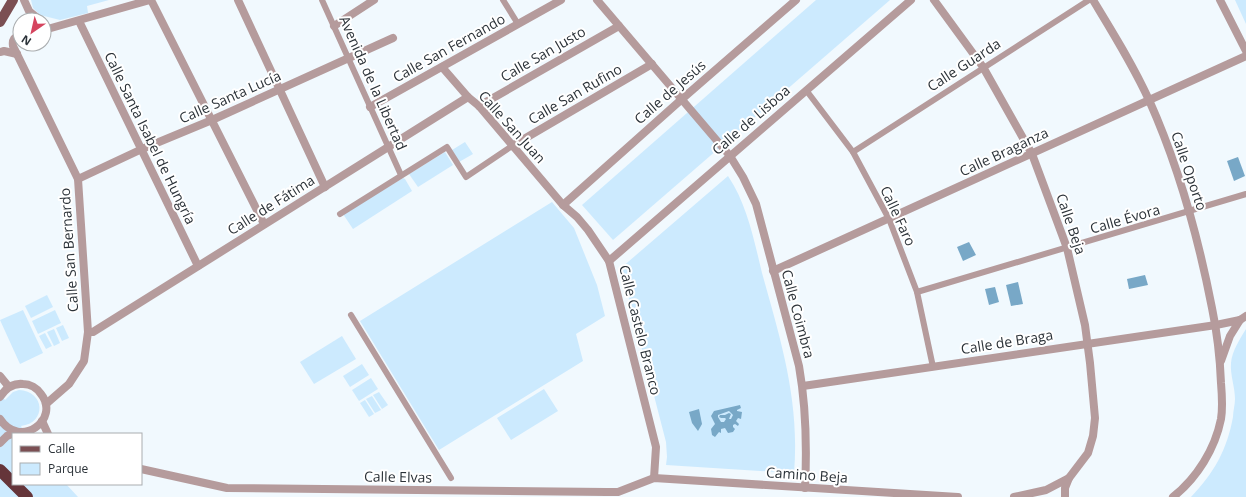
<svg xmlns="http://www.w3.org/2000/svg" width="1246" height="497" viewBox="0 0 1246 497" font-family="'Open Sans',sans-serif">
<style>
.green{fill:#cceafe}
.water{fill:#78a8c7;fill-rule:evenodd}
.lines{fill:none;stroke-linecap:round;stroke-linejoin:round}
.pedestrian{stroke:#b59b9c;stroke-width:6}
.minor{stroke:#b59b9c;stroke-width:8}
.primary{stroke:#7b4f53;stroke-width:10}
.motorway{stroke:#65353a;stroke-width:12}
.labels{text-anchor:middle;stroke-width:4;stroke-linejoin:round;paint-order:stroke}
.street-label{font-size:14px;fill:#2b3238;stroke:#fff}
</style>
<rect width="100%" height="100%" fill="#f1f9fe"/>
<g class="green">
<path d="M 31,0 L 109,0 L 87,6 L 88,13 L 60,20 L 40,15 L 33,8 Z"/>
<path d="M 816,0 L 890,0 L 613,240 L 582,205 Z"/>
<path d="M 1235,0 L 1246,0 L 1246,24 Z"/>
<path d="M 465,142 L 473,154 L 459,162 L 452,150 Z"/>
<path d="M 445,152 L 453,165 L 418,187 L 409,174 Z"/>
<path d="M 728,176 C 747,204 754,240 762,273 C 781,341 800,401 794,473 L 666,465 L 667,457 L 666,442 L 621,268 Z"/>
<path d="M 403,178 L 405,179 L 412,191 L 353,229 L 343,214 Z"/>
<path d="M 552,202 L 574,228 L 597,285 L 605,316 L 576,334 L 583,361 L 439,450 L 360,321 Z"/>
<path d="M 47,295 L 53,307 L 31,318 L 25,306 Z"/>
<path d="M 23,310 L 43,353 L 20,364 L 0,320 Z"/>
<path d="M 55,310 L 61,323 L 38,334 L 32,321 Z"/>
<path d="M 63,325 L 69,338 L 62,341 L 56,328 Z"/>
<path d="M 54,329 L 60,343 L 54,346 L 47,332 Z"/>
<path d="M 1246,329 L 1246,497 L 1191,497 C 1214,473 1227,450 1233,417 C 1233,411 1235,405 1235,399 C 1235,387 1230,375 1231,363 C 1232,351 1240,339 1246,329 Z"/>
<path d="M 45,333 L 52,346 L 46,349 L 39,336 Z"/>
<path d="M 342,336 L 356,359 L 314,384 L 300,362 Z"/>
<path d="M 362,364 L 369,375 L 350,387 L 343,376 Z"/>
<path d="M 371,378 L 378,389 L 359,401 L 352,390 Z"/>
<path d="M 544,389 L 558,411 L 511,440 L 497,418 Z"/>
<path d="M 19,390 C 45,391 47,423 21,426 L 25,434 L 13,434 L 13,484 L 66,484 L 78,497 L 0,497 L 0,393 L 5,400 L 13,392 Z"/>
<path d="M 379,392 L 388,405 L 382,409 L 373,395 Z"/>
<path d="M 372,396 L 381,410 L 375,413 L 366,399 Z"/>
<path d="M 365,400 L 374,414 L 369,417 L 360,403 Z"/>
</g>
<g class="water">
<path d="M 1238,157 L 1245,176 L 1234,181 L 1227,161 Z"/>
<path d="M 969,242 L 976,255 L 963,261 L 957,247 Z"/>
<path d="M 1145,275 L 1148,285 L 1129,289 L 1127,279 Z"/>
<path d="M 1018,282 L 1023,304 L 1011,306 L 1006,285 Z"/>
<path d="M 995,287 L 999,302 L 989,305 L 985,289 Z"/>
<path d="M 740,405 L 741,408 L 737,410 L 737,411 L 742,412 L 741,419 L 738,418 L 736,421 L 739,424 L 738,426 L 735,424 L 733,425 L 733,427 L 735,429 L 733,432 L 728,433 L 725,428 L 721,429 L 721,433 L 719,432 L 715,437 L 712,435 L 711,429 L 715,424 L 711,416 L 714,411 ZM 729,411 L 733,415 L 731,419 L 729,419 L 731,414 L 729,413 L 725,415 L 720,415 L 719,417 L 721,418 L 725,418 L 726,419 L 724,422 L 721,422 L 718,417 L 718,415 Z"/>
<path d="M 699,409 L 702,424 L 698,431 L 692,423 L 689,412 Z"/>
</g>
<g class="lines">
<g class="pedestrian">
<path d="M 322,0 L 401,175"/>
<path d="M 503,0 L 518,24"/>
<path d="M 806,90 L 853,152 L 889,219 L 917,292 L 933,367"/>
<path d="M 853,152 L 1089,0"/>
<path d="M 340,214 L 447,147 L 466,177 L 512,146"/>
<path d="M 917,292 L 1246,194"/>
<path d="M 351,315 L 451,478"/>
</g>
<g class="minor">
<path d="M 24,0 L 29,11 L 40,20"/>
<path d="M 151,0 L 264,224"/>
<path d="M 238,0 L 325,187"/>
<path d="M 597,0 L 730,156 L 743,177 L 756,204 L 799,366 C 806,406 807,447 805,488"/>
<path d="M 934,0 L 983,67 L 1032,154 L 1067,248 L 1085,325 L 1090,363 L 1095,418 L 1093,436 L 1088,453 L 1069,478"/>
<path d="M 1093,0 C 1113,33 1133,65 1149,100 C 1179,167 1198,236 1212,308 C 1217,332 1220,357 1221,383 C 1222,395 1223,407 1221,419 C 1215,449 1197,478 1173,497"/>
<path d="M 1220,0 L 1246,51"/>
<path d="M 79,21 L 198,266"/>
<path d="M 334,26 L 374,0"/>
<path d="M 44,30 L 150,0"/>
<path d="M 20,36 C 14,37 12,40 13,46 L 78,179 L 88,332 L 84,361 L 69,384 L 46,404"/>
<path d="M 0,52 L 4,51 L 17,54"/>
<path d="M 442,67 L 468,97 L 479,106 L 563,205 L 577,217 L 588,230 L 609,261 L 656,447 L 654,478"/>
<path d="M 479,106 L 619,26"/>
<path d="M 370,107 L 561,0"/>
<path d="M 512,146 L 652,64"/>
<path d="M 78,179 L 142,149 L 212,120 L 393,38"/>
<path d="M 563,205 L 682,99 L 796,0"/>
<path d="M 609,261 L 911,0"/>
<path d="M 773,271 L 1246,56"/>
<path d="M 88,332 L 93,332 L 468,97"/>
<path d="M 1221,361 L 1230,336 L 1240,320"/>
<path d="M 0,376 L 9,387"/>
<path d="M 803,386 L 1216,325 L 1240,320 L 1246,316"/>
<path d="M 0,397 C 5,389 13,383 23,384 C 30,384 37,388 41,394 C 61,419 20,450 0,419"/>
<path d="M 42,421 L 48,434"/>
<path d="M 0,443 L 7,436 L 16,432"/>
<path d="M 141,469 L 227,488 L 607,492 L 618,492 L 654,478 L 958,497"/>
<path d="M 1014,497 L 1046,490 L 1069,478 L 1065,488 L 1065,497"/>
</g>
<path class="primary" d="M 0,22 L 13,0"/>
<g class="motorway">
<path d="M 0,470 L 13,483"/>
<path d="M 14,484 L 27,497"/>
</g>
</g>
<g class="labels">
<g class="street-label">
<text transform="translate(449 48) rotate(-29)" y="5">Calle San Fernando</text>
<text transform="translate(543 54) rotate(-30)" y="5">Calle San Justo</text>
<text transform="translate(964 65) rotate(-33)" y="5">Calle Guarda</text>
<text transform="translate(373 83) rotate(66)" y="5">Avenida de la Libertad</text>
<text transform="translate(670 92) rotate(-41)" y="5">Calle de Jesús</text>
<text transform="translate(575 94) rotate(-30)" y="5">Calle San Rufino</text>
<text transform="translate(230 97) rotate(-24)" y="5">Calle Santa Lucía</text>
<text transform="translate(751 120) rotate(-41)" y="5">Calle de Lisboa</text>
<text transform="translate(512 127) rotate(48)" y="5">Calle San Juan</text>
<text transform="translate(150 138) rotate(64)" y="5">Calle Santa Isabel de Hungría</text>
<text transform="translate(1004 152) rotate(-25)" y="5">Calle Braganza</text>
<text transform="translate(1189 171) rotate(71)" y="5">Calle Oporto</text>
<text transform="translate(271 205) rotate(-32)" y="5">Calle de Fátima</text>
<text transform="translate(898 216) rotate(65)" y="5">Calle Faro</text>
<text transform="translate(1125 219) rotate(-16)" y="5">Calle Évora</text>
<text transform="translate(1071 224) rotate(71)" y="5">Calle Beja</text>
<text transform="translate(69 250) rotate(-94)" y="5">Calle San Bernardo</text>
<text transform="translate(798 314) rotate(75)" y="5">Calle Coimbra</text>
<text transform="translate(640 330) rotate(76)" y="5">Calle Castelo Branco</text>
<text transform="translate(1007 342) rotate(-9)" y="5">Calle de Braga</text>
<text transform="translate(807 475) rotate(4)" y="5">Camino Beja</text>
<text transform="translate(398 477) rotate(1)" y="5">Calle Elvas</text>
</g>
</g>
<rect x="12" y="433" width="130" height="52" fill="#ffffff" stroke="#aaadaf"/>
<rect x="20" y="446" width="20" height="6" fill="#7b4f53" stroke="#aaadaf"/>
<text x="48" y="453" font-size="12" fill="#2b3238">Calle</text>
<rect x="20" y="463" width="20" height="12" fill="#cceafe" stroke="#aaadaf"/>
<text x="48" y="473" font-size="12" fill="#2b3238">Parque</text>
<g transform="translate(32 32) rotate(214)"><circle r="19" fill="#ffffff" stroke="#aaadaf"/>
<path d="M0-3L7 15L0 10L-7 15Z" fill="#d5445e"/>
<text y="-6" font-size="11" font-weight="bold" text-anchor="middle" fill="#2b3238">N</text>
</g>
</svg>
